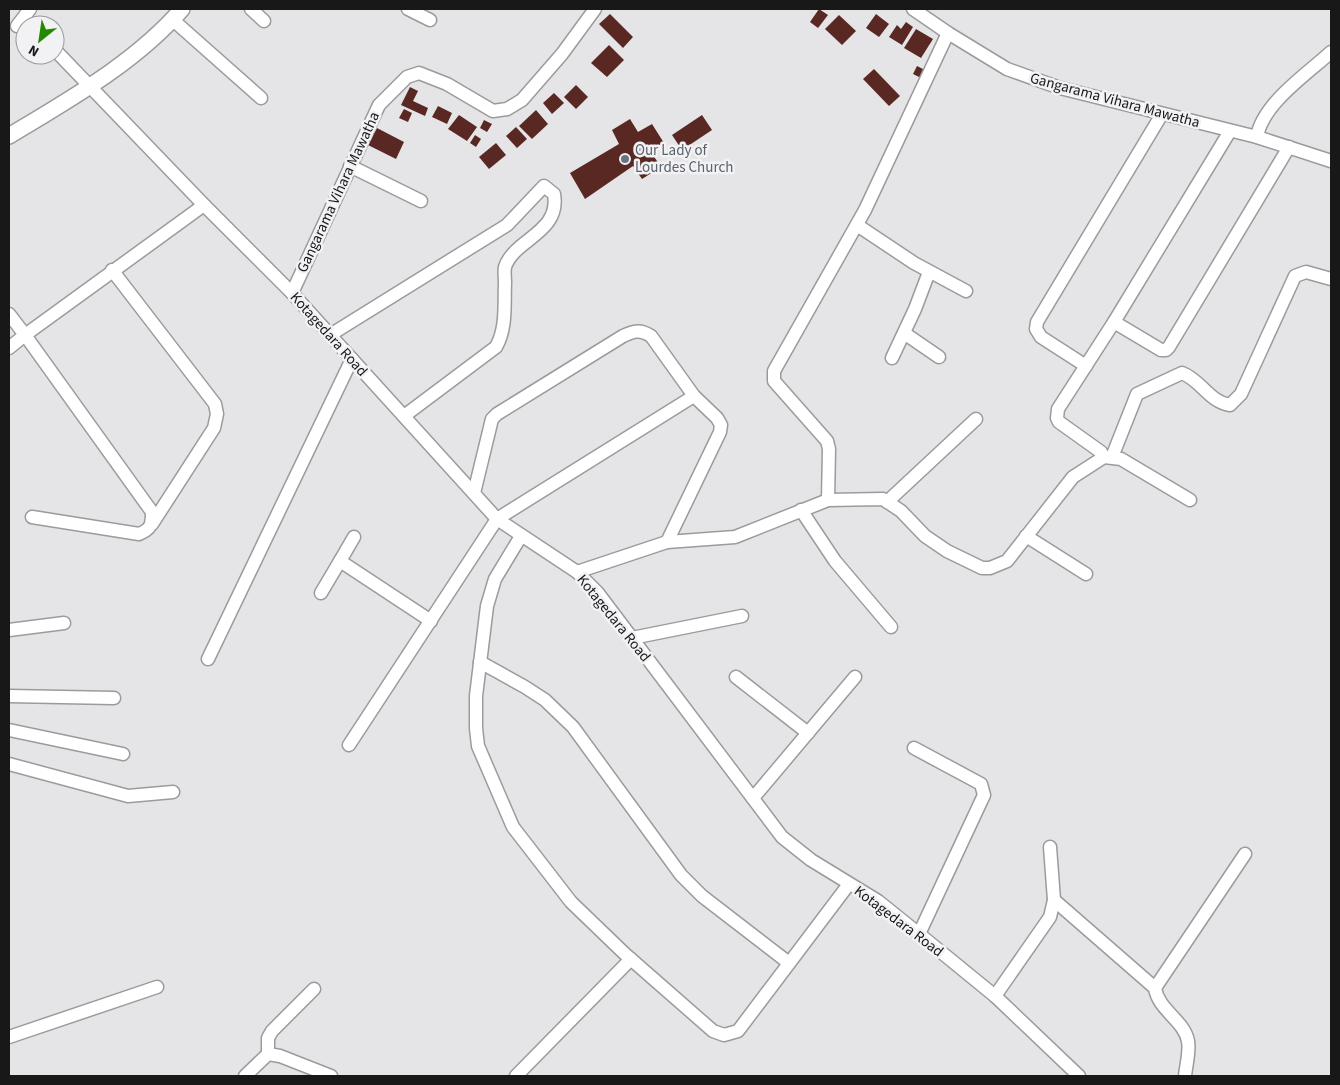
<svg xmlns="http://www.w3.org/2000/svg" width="1340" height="1085" viewBox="0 0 1340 1085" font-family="'Source Sans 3',sans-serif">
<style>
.building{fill:#592822}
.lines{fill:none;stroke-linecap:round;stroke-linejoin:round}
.minor-casing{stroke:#9b9b9e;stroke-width:15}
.tertiary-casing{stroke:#9b9b9e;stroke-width:18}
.minor{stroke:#fff;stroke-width:12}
.tertiary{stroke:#fff;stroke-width:15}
.worship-dot{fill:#6b7280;stroke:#f2f2f5;stroke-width:2}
.labels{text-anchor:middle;stroke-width:5;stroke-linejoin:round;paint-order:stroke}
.street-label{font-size:15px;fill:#181819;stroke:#f2f2f5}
.worship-label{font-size:15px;fill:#5b616d;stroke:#f2f2f5;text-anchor:start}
</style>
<rect width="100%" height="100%" fill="#e5e5e8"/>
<g class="building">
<path d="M 819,9 L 828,15 L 818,28 L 810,22 Z"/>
<path d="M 610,14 L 633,37 L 623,48 L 599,24 Z"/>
<path d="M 876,14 L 889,24 L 879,37 L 866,28 Z"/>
<path d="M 839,15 L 856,31 L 842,45 L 825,29 Z"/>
<path d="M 906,22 L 913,27 L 902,45 L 889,37 L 897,25 L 901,29 Z"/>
<path d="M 916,29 L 933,39 L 921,58 L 904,48 Z"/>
<path d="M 609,45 L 624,60 L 607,77 L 591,63 Z"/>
<path d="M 917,66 L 927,71 L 923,79 L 913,74 Z"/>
<path d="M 874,69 L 900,96 L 889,106 L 863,79 Z"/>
<path d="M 576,85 L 588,97 L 576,109 L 564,97 Z"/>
<path d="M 410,87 L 418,91 L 413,101 L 428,108 L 425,116 L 401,105 Z"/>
<path d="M 554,93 L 564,103 L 552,114 L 543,103 Z"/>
<path d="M 438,106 L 452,113 L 447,124 L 432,117 Z"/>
<path d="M 404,109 L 412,113 L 408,122 L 399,118 Z"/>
<path d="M 536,110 L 548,124 L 532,139 L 519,126 Z"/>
<path d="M 459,115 L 477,127 L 467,141 L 448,129 Z"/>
<path d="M 702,115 L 712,130 L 682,150 L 672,135 Z"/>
<path d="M 630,119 L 638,132 L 652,124 L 664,143 L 651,152 L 661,167 L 642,179 L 633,166 L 585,199 L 570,173 L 619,144 L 612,130 Z"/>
<path d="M 484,120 L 492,124 L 487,132 L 480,128 Z"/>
<path d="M 516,127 L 527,139 L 517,148 L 506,136 Z"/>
<path d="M 377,128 L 404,142 L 396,159 L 368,145 Z"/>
<path d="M 475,135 L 481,139 L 476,147 L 470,143 Z"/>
<path d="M 496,143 L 506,155 L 489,169 L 479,157 Z"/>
</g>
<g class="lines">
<defs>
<g id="minor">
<path d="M 251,9 L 264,21"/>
<path d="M 408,9 L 430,20"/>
<path d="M 913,9 L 948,33 L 1007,69 L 1060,88 L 1257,137 L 1331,161"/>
<path d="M 173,20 L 261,98"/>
<path d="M 17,26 L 30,9"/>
<path d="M 55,50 L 204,205 L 292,293 L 497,519 L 577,572 L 598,593 L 782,837 L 811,860 L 878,901 L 919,934 L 995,996 L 1079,1076"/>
<path d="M 1257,137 C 1262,104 1307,74 1331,52"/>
<path d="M 350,166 L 421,201"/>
<path d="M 857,225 L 914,263 L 966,291"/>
<path d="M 112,270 L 215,404 L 217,414 L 214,428 L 152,524"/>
<path d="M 292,293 L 379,105 L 407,77 L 419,73 L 447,84 L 493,111 L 507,109 L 522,100 L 562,54 L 595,9"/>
<path d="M 9,314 L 25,335 L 204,205"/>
<path d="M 1114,322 L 1161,350 L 1166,350 L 1169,347 L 1289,147"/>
<path d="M 904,333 L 939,357"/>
<path d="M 330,335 L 507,225 L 544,186 L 554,194 C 561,233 514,239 505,267 C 504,272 505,278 505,283 C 504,304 507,328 496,347 L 404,416"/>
<path d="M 9,348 L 25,335 L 152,512 C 152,525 151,529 139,534 L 32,517"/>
<path d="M 892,358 L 915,309 L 929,272"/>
<path d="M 1086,366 L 1041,337 L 1036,329 L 1037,322 L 1162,114"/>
<path d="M 1104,457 L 1121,459 L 1190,500"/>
<path d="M 1112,457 L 1137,394 L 1182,373 C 1201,380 1209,402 1230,405 L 1241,394 L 1295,276 L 1306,272 L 1331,279"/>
<path d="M 474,493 L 492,419 L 497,414 L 623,336 C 634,331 640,329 651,336 L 694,396 L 717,418 L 721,425 L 720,432 L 667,542"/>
<path d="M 828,500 L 829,449 L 827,441 L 774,381 L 774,371 L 865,210 L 948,33"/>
<path d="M 887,502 L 976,419"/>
<path d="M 801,510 L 835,561 L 891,627"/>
<path d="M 521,536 L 495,579 L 487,606 L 476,696 L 476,728 L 478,746 L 513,827 L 571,902 L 625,954 L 713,1031 L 724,1035 L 738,1031 L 849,884"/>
<path d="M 1026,536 L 1086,574"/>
<path d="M 340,561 L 354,537"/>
<path d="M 577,572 L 667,542 L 735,537 L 828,500 L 883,499 L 901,511 L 925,536 L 947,551 L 982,568 L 990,568 L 1007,561 L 1073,477 L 1104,457 L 1101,452 L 1059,422 L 1057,418 L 1058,409 L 1114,322 L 1230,131"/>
<path d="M 321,593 L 340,561 L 431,621"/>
<path d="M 9,630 L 64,623"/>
<path d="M 632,638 L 742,616"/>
<path d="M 208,659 L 352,359"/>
<path d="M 480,662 L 525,687 L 545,700 L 573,727 L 681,875 L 702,896 L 789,963"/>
<path d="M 736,677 L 808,733"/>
<path d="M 9,696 L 114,698"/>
<path d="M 9,730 L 123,754"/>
<path d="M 349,745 L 497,519 L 694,396"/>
<path d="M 914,748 L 981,784 L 984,795 L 919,934"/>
<path d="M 9,764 L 128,796 L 173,792"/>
<path d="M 753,798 L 855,677"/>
<path d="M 1054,900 L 1155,988"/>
<path d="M 995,996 L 1050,917 L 1054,900 L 1050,847"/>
<path d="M 9,1037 L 157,987"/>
<path d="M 268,1054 L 268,1038 L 272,1031 L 314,989"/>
<path d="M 245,1076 L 268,1054 L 280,1056 L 331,1076"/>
<path d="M 516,1076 L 631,959"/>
<path d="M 1185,1076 C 1186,1066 1190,1051 1188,1041 C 1184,1020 1158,1010 1155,988 L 1245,854"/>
</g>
<path id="tertiary" d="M 9,136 C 70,99 135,63 182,9"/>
</defs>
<use href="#minor" class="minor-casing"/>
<use href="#tertiary" class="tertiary-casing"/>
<use href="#minor" class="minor"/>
<use href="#tertiary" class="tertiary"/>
</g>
<circle class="worship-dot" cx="625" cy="159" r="5"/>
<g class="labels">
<g class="street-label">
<text transform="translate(1115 100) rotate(15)" y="5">Gangarama Vihara Mawatha</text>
<text transform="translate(338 192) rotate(-65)" y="5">Gangarama Vihara Mawatha</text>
<text transform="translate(329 334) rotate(48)" y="5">Kotagedara Road</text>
<text transform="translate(614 618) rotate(51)" y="5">Kotagedara Road</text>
<text transform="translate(899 921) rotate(37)" y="5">Kotagedara Road</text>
</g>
<g class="worship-label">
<text x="635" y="155">Our Lady of<tspan x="635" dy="17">Lourdes Church</tspan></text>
</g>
</g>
<rect width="1340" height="1085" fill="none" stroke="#181819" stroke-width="20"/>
<g transform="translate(40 40) rotate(210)"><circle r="24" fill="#f2f2f5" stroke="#9b9b9d"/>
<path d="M0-4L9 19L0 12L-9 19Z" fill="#238a00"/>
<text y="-8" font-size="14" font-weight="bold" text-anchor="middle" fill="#181819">N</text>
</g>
</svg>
